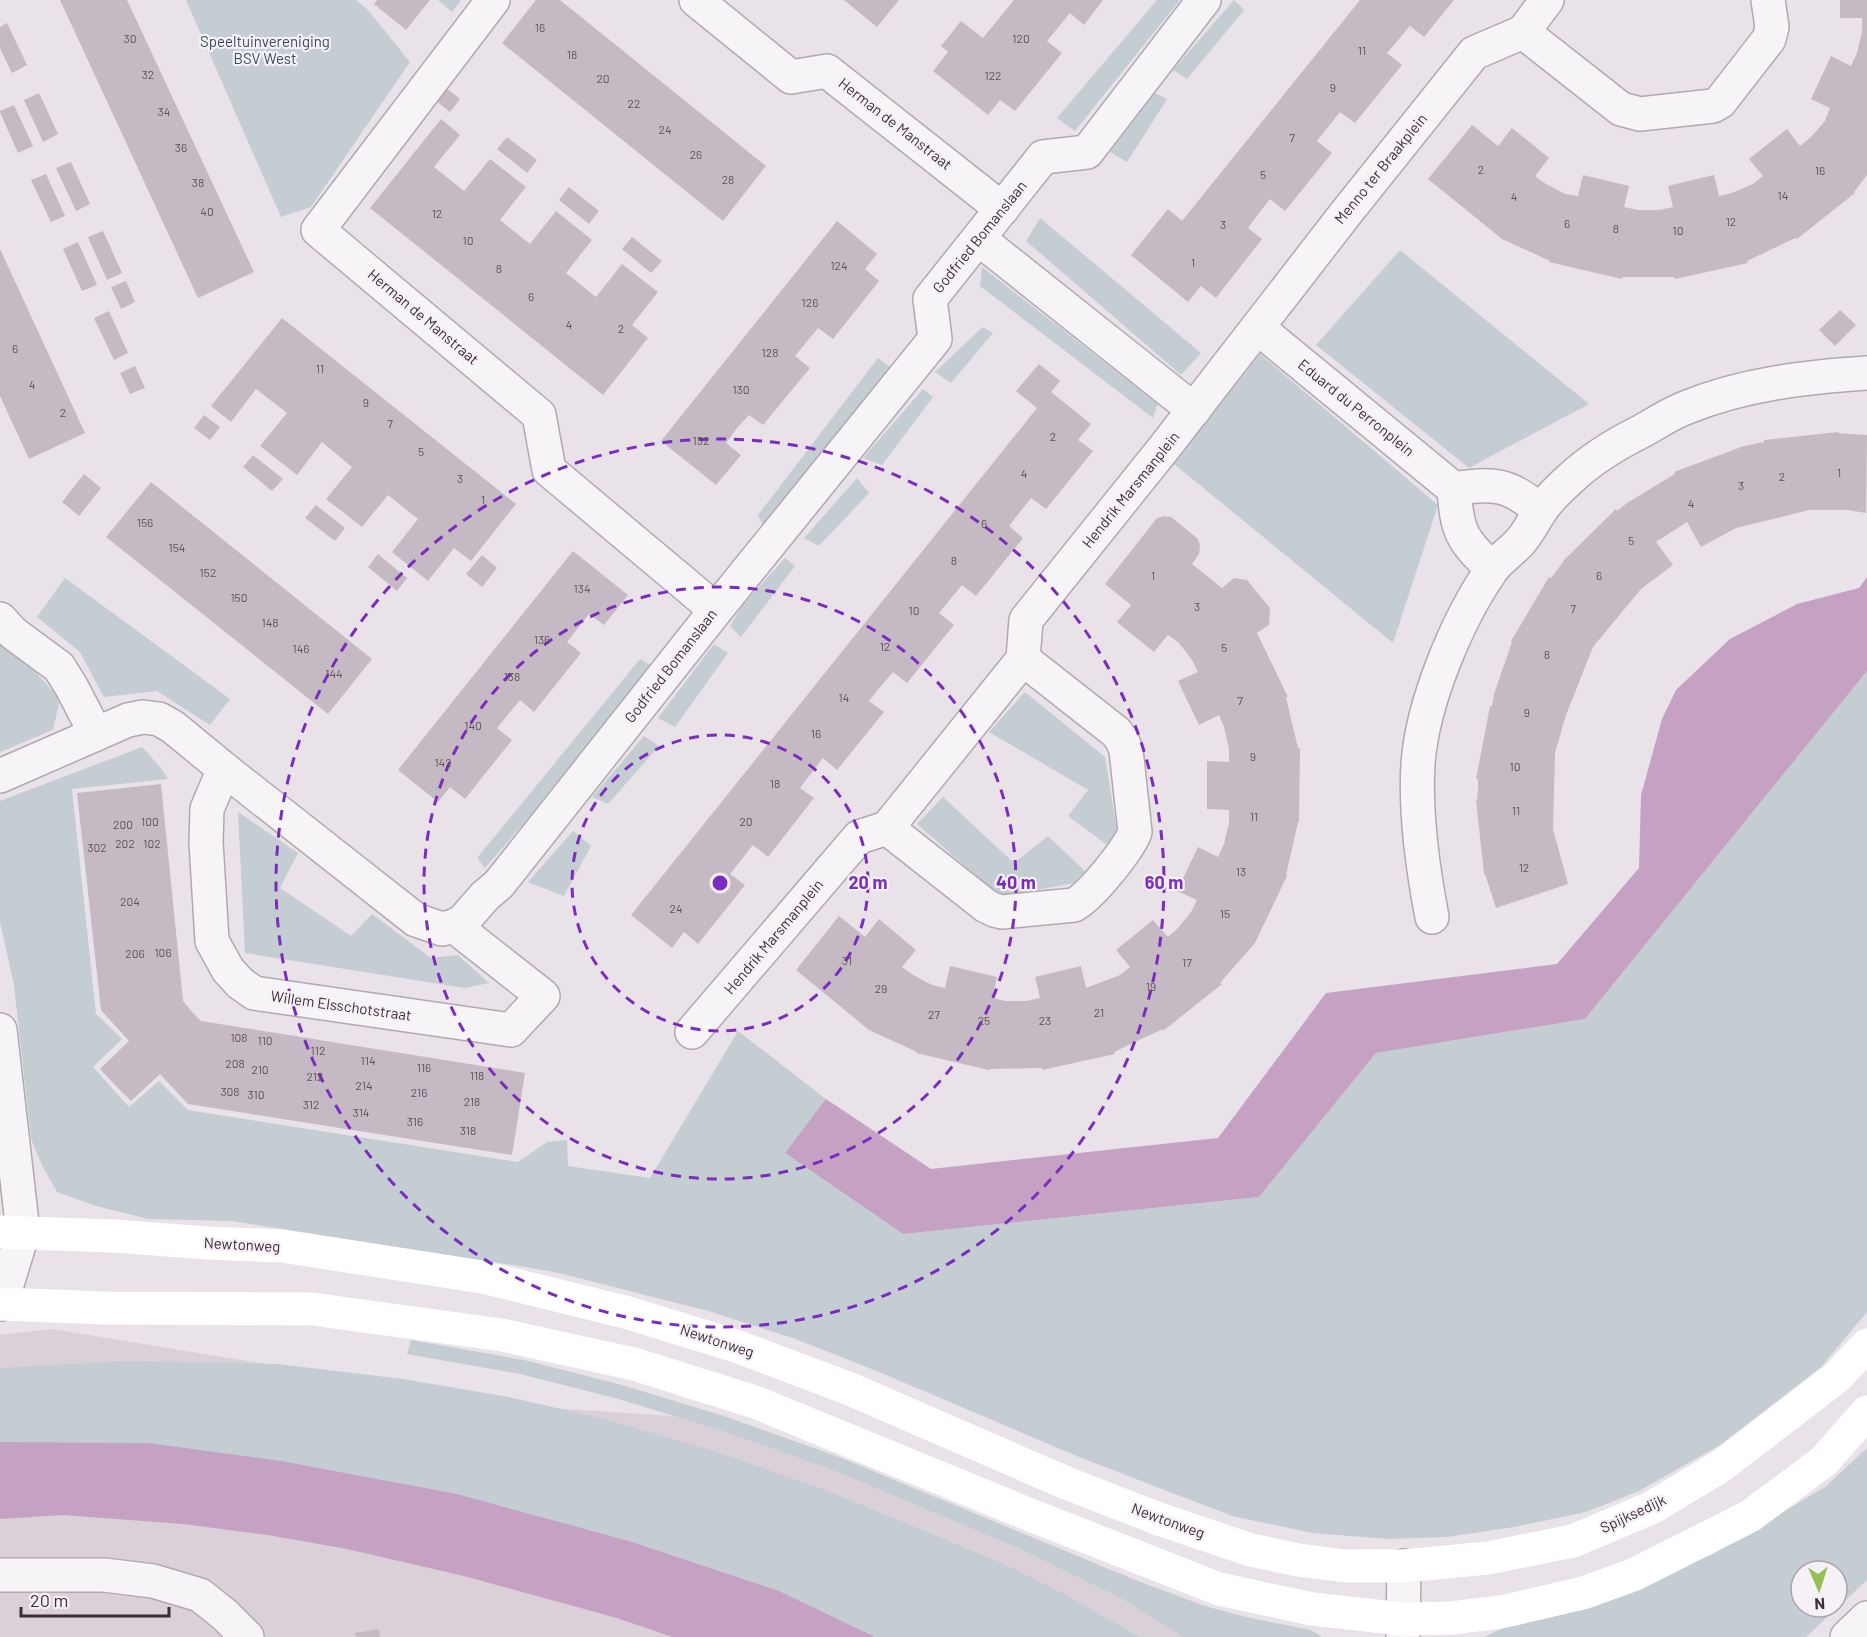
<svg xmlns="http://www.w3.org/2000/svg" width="1867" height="1637" viewBox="0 0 1867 1637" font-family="Barlow,sans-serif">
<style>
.built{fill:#dad0d8}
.green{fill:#c4ced2;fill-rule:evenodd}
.water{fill:#c5a1c3}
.building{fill:#c5bac3}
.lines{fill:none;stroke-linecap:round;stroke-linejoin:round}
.minor-casing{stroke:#b3a8b1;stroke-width:36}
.tertiary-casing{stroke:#b3a8b1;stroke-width:36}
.minor{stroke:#f7f4f7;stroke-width:33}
.tertiary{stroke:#f7f4f7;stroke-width:33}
.secondary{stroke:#fff;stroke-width:33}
.ring{fill:none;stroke:#7b2cbf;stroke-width:3;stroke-dasharray:10 8}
.labels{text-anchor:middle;stroke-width:4.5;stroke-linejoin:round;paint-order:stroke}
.number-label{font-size:12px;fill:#60505d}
.park-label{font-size:15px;fill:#3a4e59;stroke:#f6f1f6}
.street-label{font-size:15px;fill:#3f2c3b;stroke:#f6f1f6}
.centre{fill:#7b2cbf;stroke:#f6f1f6;stroke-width:3}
.ring-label{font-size:18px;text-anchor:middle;font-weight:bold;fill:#7b2cbf;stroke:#f6f1f6;stroke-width:4.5;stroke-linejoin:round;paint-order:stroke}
</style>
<rect width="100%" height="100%" fill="#e9e2e8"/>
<path class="built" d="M 52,1329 L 521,1406 L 715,1419 L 1207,1621 L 1303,1637 L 0,1637 L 0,1335 Z"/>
<g class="green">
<path d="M 186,0 L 356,0 L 367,9 L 410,62 L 311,207 L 281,217 Z"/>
<path d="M 438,0 L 461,0 L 452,12 Z"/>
<path d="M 1157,0 L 1180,0 L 1075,131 L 1057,118 Z"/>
<path d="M 1234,0 L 1244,10 L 1187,79 L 1173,70 Z"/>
<path d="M 1155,93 L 1167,99 L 1127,162 L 1110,152 Z"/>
<path d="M 1040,218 L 1201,353 L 1181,375 L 1026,241 Z"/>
<path d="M 1400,250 L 1589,404 L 1469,468 L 1316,345 Z"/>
<path d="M 982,267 L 1158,404 L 1153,418 L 980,286 Z"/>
<path d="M 983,327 L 993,333 L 951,383 L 935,372 Z"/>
<path d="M 1260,354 L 1438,505 L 1393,643 L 1174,464 Z"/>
<path d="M 878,358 L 893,369 L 764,527 L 758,515 Z"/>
<path d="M 923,389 L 933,397 L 882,465 L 863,458 Z"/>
<path d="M 857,478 L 869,493 L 819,546 L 804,538 Z"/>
<path d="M 785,558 L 795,566 L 741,637 L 730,626 L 742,606 Z"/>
<path d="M 65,578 L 230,699 L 210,725 L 157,691 L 104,697 L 80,652 L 37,617 Z"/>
<path d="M 0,638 L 22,657 L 60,699 L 53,730 L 0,752 Z"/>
<path d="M 714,644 L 728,653 L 675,727 L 658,718 Z"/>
<path d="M 640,659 L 658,669 L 485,868 L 477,858 Z"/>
<path d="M 1867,671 L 1867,1312 L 1821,1367 L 1720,1445 L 1639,1491 L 1586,1512 L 1514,1527 L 1447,1537 L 1388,1539 L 1312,1533 L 1232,1516 L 1079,1457 L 879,1372 L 793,1338 L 708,1311 L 559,1273 L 525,1267 L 232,1221 L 148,1219 L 96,1206 L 57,1192 L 42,1165 L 31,1139 L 14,985 L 0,922 L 0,801 L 142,747 L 161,768 L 168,779 L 72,789 L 96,1014 L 122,1039 L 93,1067 L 129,1107 L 159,1081 L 188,1110 L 518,1162 L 547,1142 L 567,1140 L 568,1166 L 650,1178 L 738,1031 L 827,1100 L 785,1153 L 903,1234 L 1259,1197 L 1376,1053 L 1585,1019 Z"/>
<path d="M 1025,692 L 1105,757 L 1118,838 L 1106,844 L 1068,816 L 1088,790 L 989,732 Z"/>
<path d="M 644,736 L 659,746 L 608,804 L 592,797 Z"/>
<path d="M 943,797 L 1014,863 L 1048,836 L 1085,871 L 1074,883 L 1000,897 L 917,824 Z"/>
<path d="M 238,812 L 298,853 L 280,888 L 351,936 L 372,914 L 431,958 L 458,955 L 489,983 L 465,988 L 245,953 Z"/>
<path d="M 573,831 L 591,846 L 564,896 L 528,882 Z"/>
<path d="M 411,1340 L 524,1360 L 622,1385 L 724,1416 L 839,1457 L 1133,1579 L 1205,1606 L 1246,1617 L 1311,1630 L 1322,1637 L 1183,1637 L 1121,1598 L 1016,1547 L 833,1470 L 720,1430 L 618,1399 L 520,1374 L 407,1354 Z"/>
<path d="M 125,1361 L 278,1364 L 403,1379 L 509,1397 L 608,1420 L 711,1450 L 828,1491 L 1004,1564 L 1064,1594 L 1140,1637 L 875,1637 L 779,1591 L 629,1541 L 457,1494 L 281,1461 L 148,1443 L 0,1442 L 0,1368 Z"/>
<path d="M 1867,1448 L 1867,1580 L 1806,1637 L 1484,1637 L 1519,1621 L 1711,1555 L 1825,1487 ZM 1801,1571 L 1837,1571 L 1837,1607 L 1801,1607 Z"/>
</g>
<g class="water">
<path d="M 1867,577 L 1867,671 L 1585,1019 L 1376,1053 L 1259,1197 L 903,1234 L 785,1153 L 826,1099 L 931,1169 L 1218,1138 L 1326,993 L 1557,964 L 1639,868 L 1641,795 L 1662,719 L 1676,690 L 1730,639 L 1797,604 L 1859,588 Z"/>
<path d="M 0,1442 L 148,1443 L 281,1461 L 457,1494 L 629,1541 L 779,1591 L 875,1637 L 672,1637 L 617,1618 L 464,1576 L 347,1549 L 268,1535 L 183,1524 L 63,1515 L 0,1519 Z"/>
</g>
<g class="building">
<path d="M 60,0 L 127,0 L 254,272 L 198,298 Z"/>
<path d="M 377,0 L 430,0 L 406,30 L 374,4 Z"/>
<path d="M 536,0 L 560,0 L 766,166 L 723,221 L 502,43 Z"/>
<path d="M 844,0 L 899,0 L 877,27 Z"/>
<path d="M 1014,0 L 1103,0 L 1084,25 L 1070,13 L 1047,41 L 1062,53 L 1015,111 L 1000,100 L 988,115 L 933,71 L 948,52 L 941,46 L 961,21 L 983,38 Z"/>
<path d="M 1360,0 L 1454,0 L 1424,37 L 1410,26 L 1387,53 L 1402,65 L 1355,123 L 1340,112 L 1317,141 L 1332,153 L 1285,211 L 1270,199 L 1259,213 L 1248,228 L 1262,239 L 1216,298 L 1201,286 L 1188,302 L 1131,255 L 1168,209 L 1182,221 Z"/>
<path d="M 1840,0 L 1867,0 L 1867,175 L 1854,192 L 1855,193 L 1797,239 L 1795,238 L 1747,261 L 1748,263 L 1675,279 L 1674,277 L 1622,277 L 1622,279 L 1549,262 L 1550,261 L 1502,239 L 1428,179 L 1472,125 L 1498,146 L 1512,128 L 1549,158 L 1535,176 L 1546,184 L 1565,194 L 1578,196 L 1583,175 L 1629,186 L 1624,207 L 1638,210 L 1659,210 L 1673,207 L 1668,186 L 1714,175 L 1719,196 L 1732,193 L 1753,184 L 1763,176 L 1749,159 L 1787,129 L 1800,146 L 1811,137 L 1825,121 L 1830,108 L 1811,99 L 1831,56 L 1851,66 L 1857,53 L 1862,32 L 1862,18 L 1840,18 Z"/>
<path d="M 7,23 L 27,65 L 12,73 L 0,48 L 0,27 Z"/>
<path d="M 445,87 L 460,99 L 450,112 L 435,100 Z"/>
<path d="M 39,93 L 58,134 L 43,142 L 24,100 Z"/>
<path d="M 14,105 L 33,146 L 18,153 L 0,112 L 0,111 Z"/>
<path d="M 441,119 L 460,135 L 434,167 L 464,191 L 490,159 L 526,187 L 500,220 L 530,244 L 556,211 L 592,240 L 566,273 L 596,297 L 622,264 L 658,292 L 632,325 L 648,338 L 603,395 L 370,208 Z"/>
<path d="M 507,137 L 537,160 L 527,173 L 497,149 Z"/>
<path d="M 71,162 L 90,204 L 76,211 L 56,168 Z"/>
<path d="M 46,174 L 65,216 L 51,222 L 31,180 Z"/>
<path d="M 569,187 L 599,211 L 589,224 L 559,200 Z"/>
<path d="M 837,221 L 877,254 L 865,269 L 879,281 L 833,339 L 818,328 L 795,356 L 810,368 L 763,425 L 749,415 L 737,428 L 726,443 L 741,455 L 716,485 L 661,441 Z"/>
<path d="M 103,231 L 122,273 L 107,280 L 88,237 Z"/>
<path d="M 632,237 L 662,261 L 651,273 L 622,249 Z"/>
<path d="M 78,242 L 97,285 L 82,291 L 63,249 Z"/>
<path d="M 0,249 L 85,433 L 29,459 L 0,396 Z"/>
<path d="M 126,281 L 135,302 L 121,309 L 111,287 Z"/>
<path d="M 1840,310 L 1856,325 L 1835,346 L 1819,330 Z"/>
<path d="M 109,311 L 128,353 L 114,360 L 94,318 Z"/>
<path d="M 282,318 L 516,504 L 471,561 L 454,548 L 428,581 L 392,552 L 418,519 L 388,495 L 362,527 L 326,499 L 352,467 L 322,442 L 297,475 L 260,446 L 287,413 L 256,389 L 231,422 L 211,406 Z"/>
<path d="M 1039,364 L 1060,381 L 1051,392 L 1091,424 L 1078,440 L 1093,451 L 1046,509 L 1031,498 L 1009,526 L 1023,538 L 976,596 L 962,585 L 939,613 L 954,625 L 907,683 L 893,672 L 881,686 L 869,701 L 884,712 L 837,770 L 823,758 L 800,788 L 814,798 L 768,857 L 753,845 L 730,874 L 745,885 L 698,944 L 684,932 L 672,948 L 631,915 L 1037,408 L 1016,391 Z"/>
<path d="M 135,366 L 145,388 L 130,394 L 120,373 Z"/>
<path d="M 204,415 L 220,427 L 210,440 L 194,428 Z"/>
<path d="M 1838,432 L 1838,433 L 1867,435 L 1866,513 L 1848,510 L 1809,510 L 1736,528 L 1701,547 L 1687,522 L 1656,542 L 1673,565 L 1641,589 L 1593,647 L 1566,715 L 1555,753 L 1553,829 L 1568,884 L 1496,908 L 1485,874 L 1484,874 L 1476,800 L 1477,800 L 1478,789 L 1478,779 L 1476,779 L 1490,706 L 1492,706 L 1494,694 L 1512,642 L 1511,641 L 1549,577 L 1551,578 L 1564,561 L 1563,561 L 1616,509 L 1617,511 L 1627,503 L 1675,474 L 1674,472 L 1744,446 L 1764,442 L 1764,440 Z"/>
<path d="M 253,455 L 283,479 L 272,491 L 243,467 Z"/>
<path d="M 84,474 L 101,488 L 79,516 L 62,502 Z"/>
<path d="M 151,482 L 372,659 L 328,714 L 106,537 Z"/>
<path d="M 316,505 L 345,528 L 335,541 L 305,518 Z"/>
<path d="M 1164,516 L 1171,517 L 1198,539 L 1200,546 L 1199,554 L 1192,564 L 1222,588 L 1234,578 L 1247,580 L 1270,608 L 1269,625 L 1257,633 L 1288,697 L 1286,697 L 1292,723 L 1298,748 L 1300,748 L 1299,822 L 1298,822 L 1292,849 L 1286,875 L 1287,876 L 1255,943 L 1220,983 L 1222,984 L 1163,1031 L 1163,1029 L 1139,1040 L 1114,1052 L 1115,1054 L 1042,1070 L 1042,1068 L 990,1069 L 989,1070 L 916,1053 L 917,1052 L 869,1030 L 796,970 L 839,916 L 865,937 L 879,919 L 916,950 L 902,967 L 913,975 L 932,985 L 945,988 L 950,966 L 997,977 L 992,998 L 1005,1001 L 1026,1001 L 1040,998 L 1035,977 L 1081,966 L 1086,988 L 1120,975 L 1130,967 L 1116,950 L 1153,920 L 1168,937 L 1178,928 L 1191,912 L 1197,900 L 1177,891 L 1198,847 L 1218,857 L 1224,844 L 1229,823 L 1229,810 L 1207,809 L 1207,761 L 1229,762 L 1229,749 L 1224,727 L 1219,715 L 1199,725 L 1178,681 L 1198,672 L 1192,660 L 1179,643 L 1168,635 L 1154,652 L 1117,622 L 1131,605 L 1105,584 L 1157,518 Z"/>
<path d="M 573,551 L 628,595 L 604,625 L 589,614 L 567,642 L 581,653 L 534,712 L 520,700 L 497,728 L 512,740 L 465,799 L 450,787 L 438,802 L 398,770 Z"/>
<path d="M 378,554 L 407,578 L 397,591 L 368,567 Z"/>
<path d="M 482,555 L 497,568 L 482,587 L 466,574 Z"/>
<path d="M 161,784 L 183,1001 L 192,1012 L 201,1021 L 525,1073 L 512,1155 L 188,1104 L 160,1074 L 131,1101 L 115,1085 L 100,1069 L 129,1041 L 101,1010 L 77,793 Z"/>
<path d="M 379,1629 L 380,1637 L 356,1637 L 355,1633 Z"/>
</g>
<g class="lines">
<defs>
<g id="minor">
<path d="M 493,0 L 318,230 L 539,415 L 549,470 L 716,610"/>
<path d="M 696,0 L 791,77 L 827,71 L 1002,209"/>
<path d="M 1523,32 L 1621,109 L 1640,114 L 1713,106 L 1720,102 L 1769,39 L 1772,27 L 1768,0"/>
<path d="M 979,239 L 1194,410"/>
<path d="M 1258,328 L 1454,489 C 1457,531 1461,540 1492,568"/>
<path d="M 1454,489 C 1492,482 1511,484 1540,511"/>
<path d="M 0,619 L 13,633 L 59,667 L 71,686 L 96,734"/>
<path d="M 224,769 L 207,809 L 206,842 L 212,941 L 228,970 L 240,983 L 254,993 L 511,1030 L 543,996 L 454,926"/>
<path d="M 0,776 L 128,720 L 143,717 L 159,719 L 173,727 L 224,769 L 416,920 L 442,929 L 454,926 L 463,921 L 485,896 L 499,884 L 716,610 L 935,339 L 930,299 L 1043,157 L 1087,152 L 1204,0"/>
<path d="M 887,828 L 986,906 L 994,910 L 1002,912 L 1074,905 C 1091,896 1128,850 1135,832 L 1126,750 L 1122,740 L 1116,732 L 1023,659"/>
<path d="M 1432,917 C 1423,870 1415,812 1418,764 C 1422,704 1457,620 1491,571 C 1498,560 1511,552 1520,542 C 1528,533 1533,522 1540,512 C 1547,500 1560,488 1570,479 C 1591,459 1616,444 1642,431 C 1656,423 1670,414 1685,408 C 1743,384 1806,377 1867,373"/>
<path d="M 692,1032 L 859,837 L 887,828 L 1023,659 L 1026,620 L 1164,448 L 1346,213 L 1474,53 L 1523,32 L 1547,0"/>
<path d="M 0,1575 L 104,1575 L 153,1581 L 200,1595 L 225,1615 L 247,1637"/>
<path d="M 1403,1637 L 1404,1566"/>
<path d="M 1847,1637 L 1867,1618"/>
</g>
<path id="tertiary" d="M 0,1030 L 23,1232 L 1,1304"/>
</defs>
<use href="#minor" class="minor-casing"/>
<use href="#tertiary" class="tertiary-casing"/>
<use href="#minor" class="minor"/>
<use href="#tertiary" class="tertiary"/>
<g class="secondary">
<path d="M 0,1232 L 114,1236 L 208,1243 L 282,1246 L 482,1277 L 625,1312 L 736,1346 L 850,1389 L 1064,1482 L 1159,1519 L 1251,1550 L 1298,1560 L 1346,1566 L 1404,1566 L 1488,1558 L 1573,1541 L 1651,1508 L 1721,1466 L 1837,1377 L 1867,1345"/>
<path d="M 0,1304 L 106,1308 L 312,1309 L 502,1335 L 634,1364 L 755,1402 L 1023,1512 L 1219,1589 L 1312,1609 L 1403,1619 L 1451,1618 L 1501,1612 L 1583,1593 L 1633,1575 L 1750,1516 L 1824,1461 L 1867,1412"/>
</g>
</g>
<g class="ring">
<circle cx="720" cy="883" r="148"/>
<circle cx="720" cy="883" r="296"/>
<circle cx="720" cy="883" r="444"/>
</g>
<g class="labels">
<g class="number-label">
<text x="540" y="32">16</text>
<text x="130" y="43">30</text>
<text x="1021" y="43">120</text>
<text x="1362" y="55">11</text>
<text x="572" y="59">18</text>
<text x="148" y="79">32</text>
<text x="993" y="80">122</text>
<text x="603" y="83">20</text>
<text x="1333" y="92">9</text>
<text x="634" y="108">22</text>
<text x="164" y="116">34</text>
<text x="665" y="134">24</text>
<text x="1292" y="142">7</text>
<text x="181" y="152">36</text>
<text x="696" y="159">26</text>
<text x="1481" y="174">2</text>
<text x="1820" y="175">16</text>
<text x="1263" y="179">5</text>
<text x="728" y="184">28</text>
<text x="198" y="187">38</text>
<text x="1783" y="200">14</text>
<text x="1514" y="201">4</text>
<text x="207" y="216">40</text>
<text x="437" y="218">12</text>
<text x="1731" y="226">12</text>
<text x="1567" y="228">6</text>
<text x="1223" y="229">3</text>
<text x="1616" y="233">8</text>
<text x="1678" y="235">10</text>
<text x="468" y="245">10</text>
<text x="1193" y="267">1</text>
<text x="839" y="270">124</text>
<text x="499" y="273">8</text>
<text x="531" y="301">6</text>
<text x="810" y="307">126</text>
<text x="569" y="329">4</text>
<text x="621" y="333">2</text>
<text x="15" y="353">6</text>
<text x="770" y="357">128</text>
<text x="320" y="373">11</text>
<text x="32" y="389">4</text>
<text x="741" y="394">130</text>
<text x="366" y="407">9</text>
<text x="63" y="417">2</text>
<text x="390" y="428">7</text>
<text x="1053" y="441">2</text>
<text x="701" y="445">132</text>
<text x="421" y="456">5</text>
<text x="1839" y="477">1</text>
<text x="1024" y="478">4</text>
<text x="1782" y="481">2</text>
<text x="460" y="483">3</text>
<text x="1741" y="490">3</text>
<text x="483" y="504">1</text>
<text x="1691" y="508">4</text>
<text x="145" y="527">156</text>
<text x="984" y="528">6</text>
<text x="1631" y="545">5</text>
<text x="177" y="552">154</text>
<text x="954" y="565">8</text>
<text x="208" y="577">152</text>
<text x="1153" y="580">1</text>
<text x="1599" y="580">6</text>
<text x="582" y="593">134</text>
<text x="239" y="602">150</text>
<text x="1197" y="611">3</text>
<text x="1573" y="613">7</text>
<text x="914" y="615">10</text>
<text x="270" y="627">148</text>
<text x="542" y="644">136</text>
<text x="885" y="651">12</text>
<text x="1224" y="652">5</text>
<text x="301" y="653">146</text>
<text x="1547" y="659">8</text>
<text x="334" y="678">144</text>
<text x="512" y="681">138</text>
<text x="844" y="702">14</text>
<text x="1240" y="705">7</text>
<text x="1527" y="717">9</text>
<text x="473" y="730">140</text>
<text x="816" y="738">16</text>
<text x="1253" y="761">9</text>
<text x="443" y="767">142</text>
<text x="1515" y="771">10</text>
<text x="775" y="788">18</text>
<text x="1516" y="815">11</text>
<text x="1254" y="821">11</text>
<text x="150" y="826">100</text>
<text x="746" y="826">20</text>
<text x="123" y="829">200</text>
<text x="125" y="848">202</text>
<text x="152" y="848">102</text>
<text x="97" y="852">302</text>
<text x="1524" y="872">12</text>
<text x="1241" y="876">13</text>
<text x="130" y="906">204</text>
<text x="676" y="913">24</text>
<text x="1225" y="918">15</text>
<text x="163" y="957">106</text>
<text x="135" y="958">206</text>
<text x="847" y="965">31</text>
<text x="1187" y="967">17</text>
<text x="1151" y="991">19</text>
<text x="881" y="993">29</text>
<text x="1099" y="1017">21</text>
<text x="934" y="1019">27</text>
<text x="984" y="1025">25</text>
<text x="1045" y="1025">23</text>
<text x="239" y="1042">108</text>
<text x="265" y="1045">110</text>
<text x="318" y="1055">112</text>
<text x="368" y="1065">114</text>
<text x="235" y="1068">208</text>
<text x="424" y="1072">116</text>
<text x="260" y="1074">210</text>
<text x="477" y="1080">118</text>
<text x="315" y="1081">212</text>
<text x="364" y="1090">214</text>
<text x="230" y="1096">308</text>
<text x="419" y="1097">216</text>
<text x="256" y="1099">310</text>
<text x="472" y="1106">218</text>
<text x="311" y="1109">312</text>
<text x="361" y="1117">314</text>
<text x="415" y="1126">316</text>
<text x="468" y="1135">318</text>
</g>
<g class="park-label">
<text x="265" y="47">Speeltuinvereniging<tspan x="265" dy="17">BSV West</tspan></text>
</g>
<g class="street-label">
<text transform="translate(895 124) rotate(38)" y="5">Herman de Manstraat</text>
<text transform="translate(1381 169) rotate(-51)" y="5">Menno ter Braakplein</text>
<text transform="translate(980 237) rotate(-51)" y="5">Godfried Bomanslaan</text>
<text transform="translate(423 317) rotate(40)" y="5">Herman de Manstraat</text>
<text transform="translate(1356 408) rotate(39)" y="5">Eduard du Perronplein</text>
<text transform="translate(1131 490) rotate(-51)" y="5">Hendrik Marsmanplein</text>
<text transform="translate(671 666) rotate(-52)" y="5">Godfried Bomanslaan</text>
<text transform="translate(774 937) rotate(-50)" y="5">Hendrik Marsmanplein</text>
<text transform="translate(341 1006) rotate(8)" y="5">Willem Elsschotstraat</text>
<text transform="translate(242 1245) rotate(3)" y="5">Newtonweg</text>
<text transform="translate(717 1341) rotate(18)" y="5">Newtonweg</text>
<text transform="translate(1633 1514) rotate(-25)" y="5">Spijksedijk</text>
<text transform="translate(1168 1521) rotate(20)" y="5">Newtonweg</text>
</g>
</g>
<circle cx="720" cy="883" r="9" class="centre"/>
<g class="ring-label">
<text x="868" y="889">20 m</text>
<text x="1016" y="889">40 m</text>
<text x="1164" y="889">60 m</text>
</g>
<g transform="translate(1819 1589) rotate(177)"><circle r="28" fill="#f6f1f6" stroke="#ada2ab" stroke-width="1.5"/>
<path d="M0-4.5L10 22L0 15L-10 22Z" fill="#95c154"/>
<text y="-9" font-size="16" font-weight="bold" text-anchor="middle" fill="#3f2c3b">N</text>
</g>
<path d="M21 1607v9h148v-9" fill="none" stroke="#3f2c3b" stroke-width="3"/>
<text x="30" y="1607" font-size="18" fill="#3f2c3b" stroke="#f6f1f6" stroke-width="4.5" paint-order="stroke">20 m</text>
</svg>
